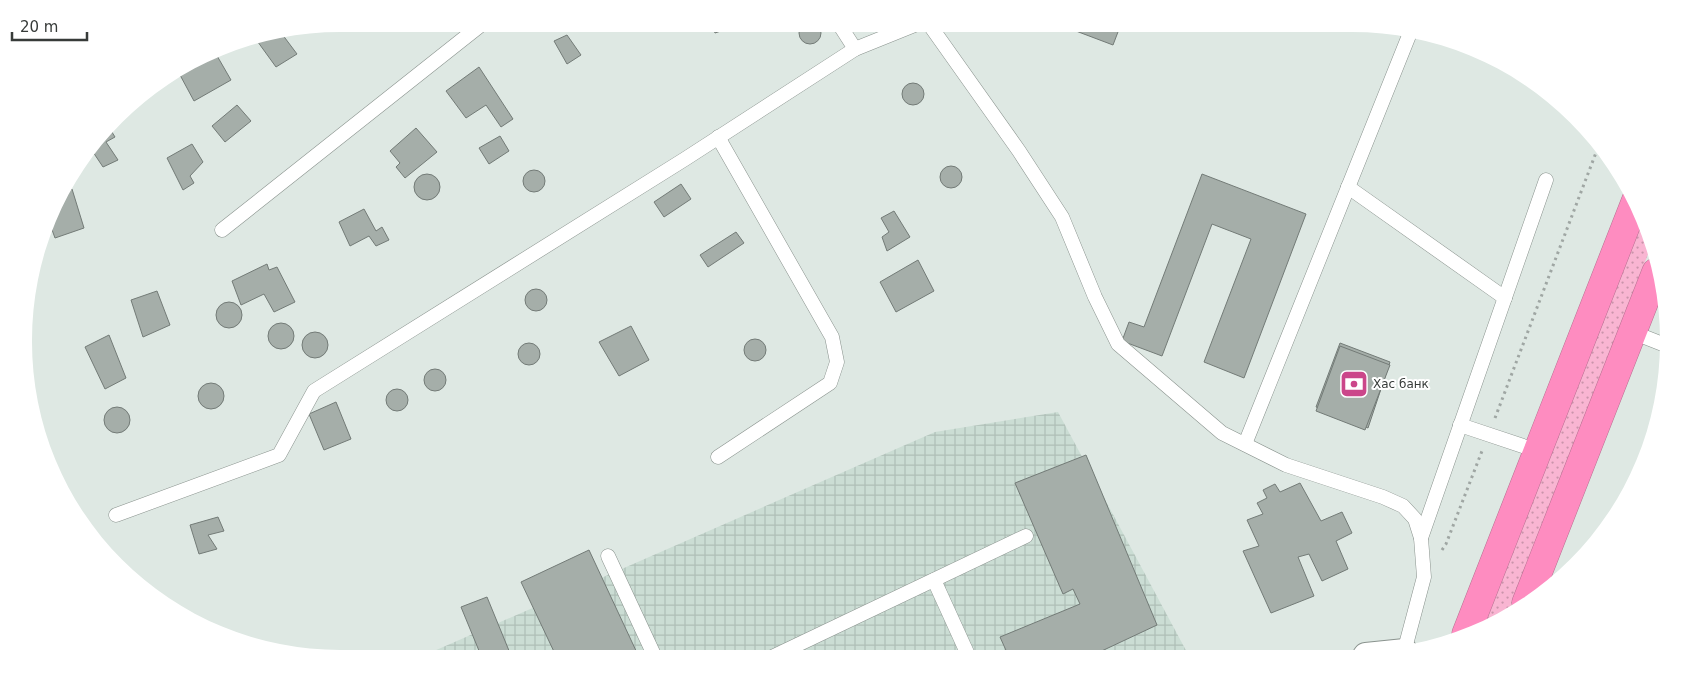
<svg xmlns="http://www.w3.org/2000/svg" width="1693" height="682" viewBox="0 0 1693 682" font-family="'DejaVu Sans',sans-serif">
<style>
.industrial{fill:url(#industrial-grid)}
.grass{fill:url(#grass-dots)}
.building{fill:#a5aea9;stroke:#737b77}
.lines{fill:none;stroke-linecap:round;stroke-linejoin:round}
.lane-casing{stroke:#8a938e;stroke-width:15}
.street-casing{stroke:#8a938e;stroke-width:28}
.highway-casing{stroke:#b87091;stroke-width:29}
.path{stroke:#9fa6a3;stroke-width:3;stroke-dasharray:2.5 4;stroke-linecap:butt}
.lane{stroke:#fff;stroke-width:14}
.street{stroke:#fff;stroke-width:26}
.highway{stroke:#fe8cc0;stroke-width:28}
.labels{text-anchor:middle;stroke-width:4;stroke-linejoin:round;paint-order:stroke}
.poi-label{font-size:12px;fill:#373b39;stroke:#fff;text-anchor:start}
</style>
<defs>
<pattern id="industrial-grid" width="8" height="8" patternUnits="userSpaceOnUse" patternTransform="scale(1.25)"><rect width="8" height="8" fill="#cbddd4"/><path d="M0 4h8M4 0v8" fill="none" stroke="#afbfb7"/></pattern>
<pattern id="grass-dots" width="8" height="8" patternUnits="userSpaceOnUse" patternTransform="scale(1.25)"><rect width="8" height="8" fill="#f9b5d2"/><path d="M2 2h.1M6 6h.1" fill="none" stroke="#ca94ab" stroke-width="1.8" stroke-linecap="round"/></pattern>
</defs>
<rect width="100%" height="100%" fill="#dee8e3"/>
<path class="industrial" d="M 1058,412 L 1189,656 L 418,658 L 935,432 Z"/>
<path class="grass" d="M 1642,222 L 1650,249 L 1507,616 L 1497,623 L 1487,619 Z"/>
<g class="building">
<circle cx="810" cy="33" r="11"/>
<path d="M 711,24 L 741,24 L 715,33 Z"/>
<path d="M 1069,24 L 1121,24 L 1113,45 L 1068,28 Z"/>
<path d="M 282,34 L 297,54 L 276,67 L 255,38 Z"/>
<path d="M 567,35 L 581,55 L 567,64 L 554,41 Z"/>
<path d="M 216,54 L 231,80 L 194,101 L 180,75 Z"/>
<path d="M 479,67 L 513,119 L 501,127 L 486,105 L 466,118 L 446,91 Z"/>
<circle cx="913" cy="94" r="11"/>
<path d="M 237,105 L 251,121 L 225,142 L 212,126 Z"/>
<path d="M 416,128 L 437,152 L 405,178 L 396,167 L 400,163 L 390,151 Z"/>
<path d="M 110,129 L 115,137 L 106,142 L 118,160 L 103,167 L 93,152 L 91,152 Z"/>
<path d="M 500,136 L 509,151 L 489,164 L 479,148 Z"/>
<path d="M 192,144 L 203,162 L 190,176 L 194,183 L 183,190 L 167,158 Z"/>
<circle cx="951" cy="177" r="11"/>
<circle cx="534" cy="181" r="11"/>
<path d="M 1202,174 L 1306,214 L 1244,378 L 1204,362 L 1251,239 L 1212,224 L 1162,356 L 1122,341 L 1129,322 L 1144,327 Z"/>
<circle cx="427" cy="187" r="13"/>
<path d="M 681,184 L 691,199 L 664,217 L 654,202 Z"/>
<path d="M 72,189 L 84,228 L 55,238 L 51,227 L 62,193 Z"/>
<path d="M 364,209 L 376,231 L 382,227 L 389,240 L 376,246 L 369,236 L 350,246 L 339,222 Z"/>
<path d="M 894,211 L 910,237 L 887,251 L 882,237 L 889,232 L 881,218 Z"/>
<path d="M 736,232 L 744,243 L 708,267 L 700,255 Z"/>
<path d="M 918,260 L 934,291 L 896,312 L 880,282 Z"/>
<path d="M 267,264 L 269,270 L 277,267 L 295,302 L 274,312 L 264,294 L 241,305 L 232,281 Z"/>
<circle cx="536" cy="300" r="11"/>
<path d="M 157,291 L 170,325 L 143,337 L 131,300 Z"/>
<circle cx="229" cy="315" r="13"/>
<circle cx="281" cy="336" r="13"/>
<path d="M 631,326 L 649,360 L 619,376 L 599,342 Z"/>
<circle cx="315" cy="345" r="13"/>
<path d="M 109,335 L 126,378 L 105,389 L 85,347 Z"/>
<circle cx="755" cy="350" r="11"/>
<circle cx="529" cy="354" r="11"/>
<path d="M 1340,343 L 1390,362 L 1368,428 L 1316,407 Z"/>
<path d="M 1340,346 L 1390,365 L 1365,430 L 1316,411 Z"/>
<circle cx="435" cy="380" r="11"/>
<circle cx="211" cy="396" r="13"/>
<circle cx="397" cy="400" r="11"/>
<path d="M 336,402 L 351,439 L 324,450 L 309,414 Z"/>
<circle cx="117" cy="420" r="13"/>
<path d="M 1086,455 L 1157,625 L 1091,656 L 1009,657 L 1000,637 L 1080,604 L 1073,589 L 1063,594 L 1015,483 Z"/>
<path d="M 1300,483 L 1321,521 L 1342,512 L 1352,533 L 1336,541 L 1348,569 L 1322,581 L 1309,554 L 1298,557 L 1314,596 L 1271,613 L 1243,551 L 1259,546 L 1247,520 L 1263,514 L 1257,503 L 1267,498 L 1263,490 L 1275,484 L 1280,492 Z"/>
<path d="M 218,517 L 224,531 L 208,535 L 217,549 L 199,554 L 190,525 Z"/>
<path d="M 589,550 L 638,655 L 633,657 L 557,658 L 521,582 Z"/>
<path d="M 487,597 L 512,658 L 482,658 L 461,607 Z"/>
</g>
<g class="lines">
<defs>
<g id="lane">
<path d="M 839,24 L 855,49"/>
<path d="M 929,24 L 1019,151 L 1062,217 L 1095,297 L 1118,344 L 1222,433 L 1286,465 L 1383,497 L 1403,506 L 1415,519 L 1421,538 L 1424,577 L 1404,652"/>
<path d="M 1348,187 L 1505,298"/>
<path d="M 222,230 L 482,24"/>
<path d="M 1632,332 L 1665,345"/>
<path d="M 1460,425 L 1538,451"/>
<path d="M 1245,444 L 1410,33"/>
<path d="M 718,457 L 830,383 L 837,362 L 832,337 L 718,137"/>
<path d="M 116,515 L 279,455 L 314,391 L 685,159 L 855,49 L 917,24"/>
<path d="M 1421,538 L 1546,180"/>
<path d="M 608,556 L 655,657"/>
<path d="M 934,580 L 969,657"/>
<path d="M 772,657 L 1026,536"/>
</g>
<path id="street" d="M 1366,656 L 1405,652"/>
<g id="highway">
<path d="M 1526,603 L 1656,272"/>
<path d="M 1466,634 L 1636,200"/>
</g>
</defs>
<use href="#lane" class="lane-casing"/>
<use href="#street" class="street-casing"/>
<use href="#highway" class="highway-casing"/>
<g class="path">
<path d="M 1495,418 L 1597,150"/>
<path d="M 1442,550 L 1446,544 L 1482,451"/>
</g>
<use href="#lane" class="lane"/>
<use href="#street" class="street"/>
<use href="#highway" class="highway"/>
</g>
<defs>
<symbol id="bank-square" viewBox="-11 -11 22 22"><rect x="-9" y="-9" width="18" height="18" rx="4" fill="#cb468a" stroke="#fff"/><path d="M-6-4H6V4H-6ZM0-2.3a2.3 2.3 0 1 0 0 4.6a2.3 2.3 0 1 0 0-4.6Z" fill="#fff"/></symbol>
</defs>
<g fill-rule="evenodd">
<use href="#bank-square" x="1338" y="368" width="32" height="32"/>
</g>
<g class="labels">
<g class="poi-label">
<text x="1373" y="388">Хас банк</text>
</g>
</g>
<path d="M0 0H1693V682H0ZM340 32H1352A308 308 0 0 1 1660 340V342A308 308 0 0 1 1352 650H340A308 308 0 0 1 32 342V340A308 308 0 0 1 340 32Z" fill="#fff" fill-rule="evenodd"/>
<path d="M12 32v8h75v-8" fill="none" stroke="#373b39" stroke-width="2.5"/>
<text x="20" y="32" font-size="15" fill="#373b39" stroke="#ffffff" stroke-width="4" paint-order="stroke">20 m</text>
</svg>
